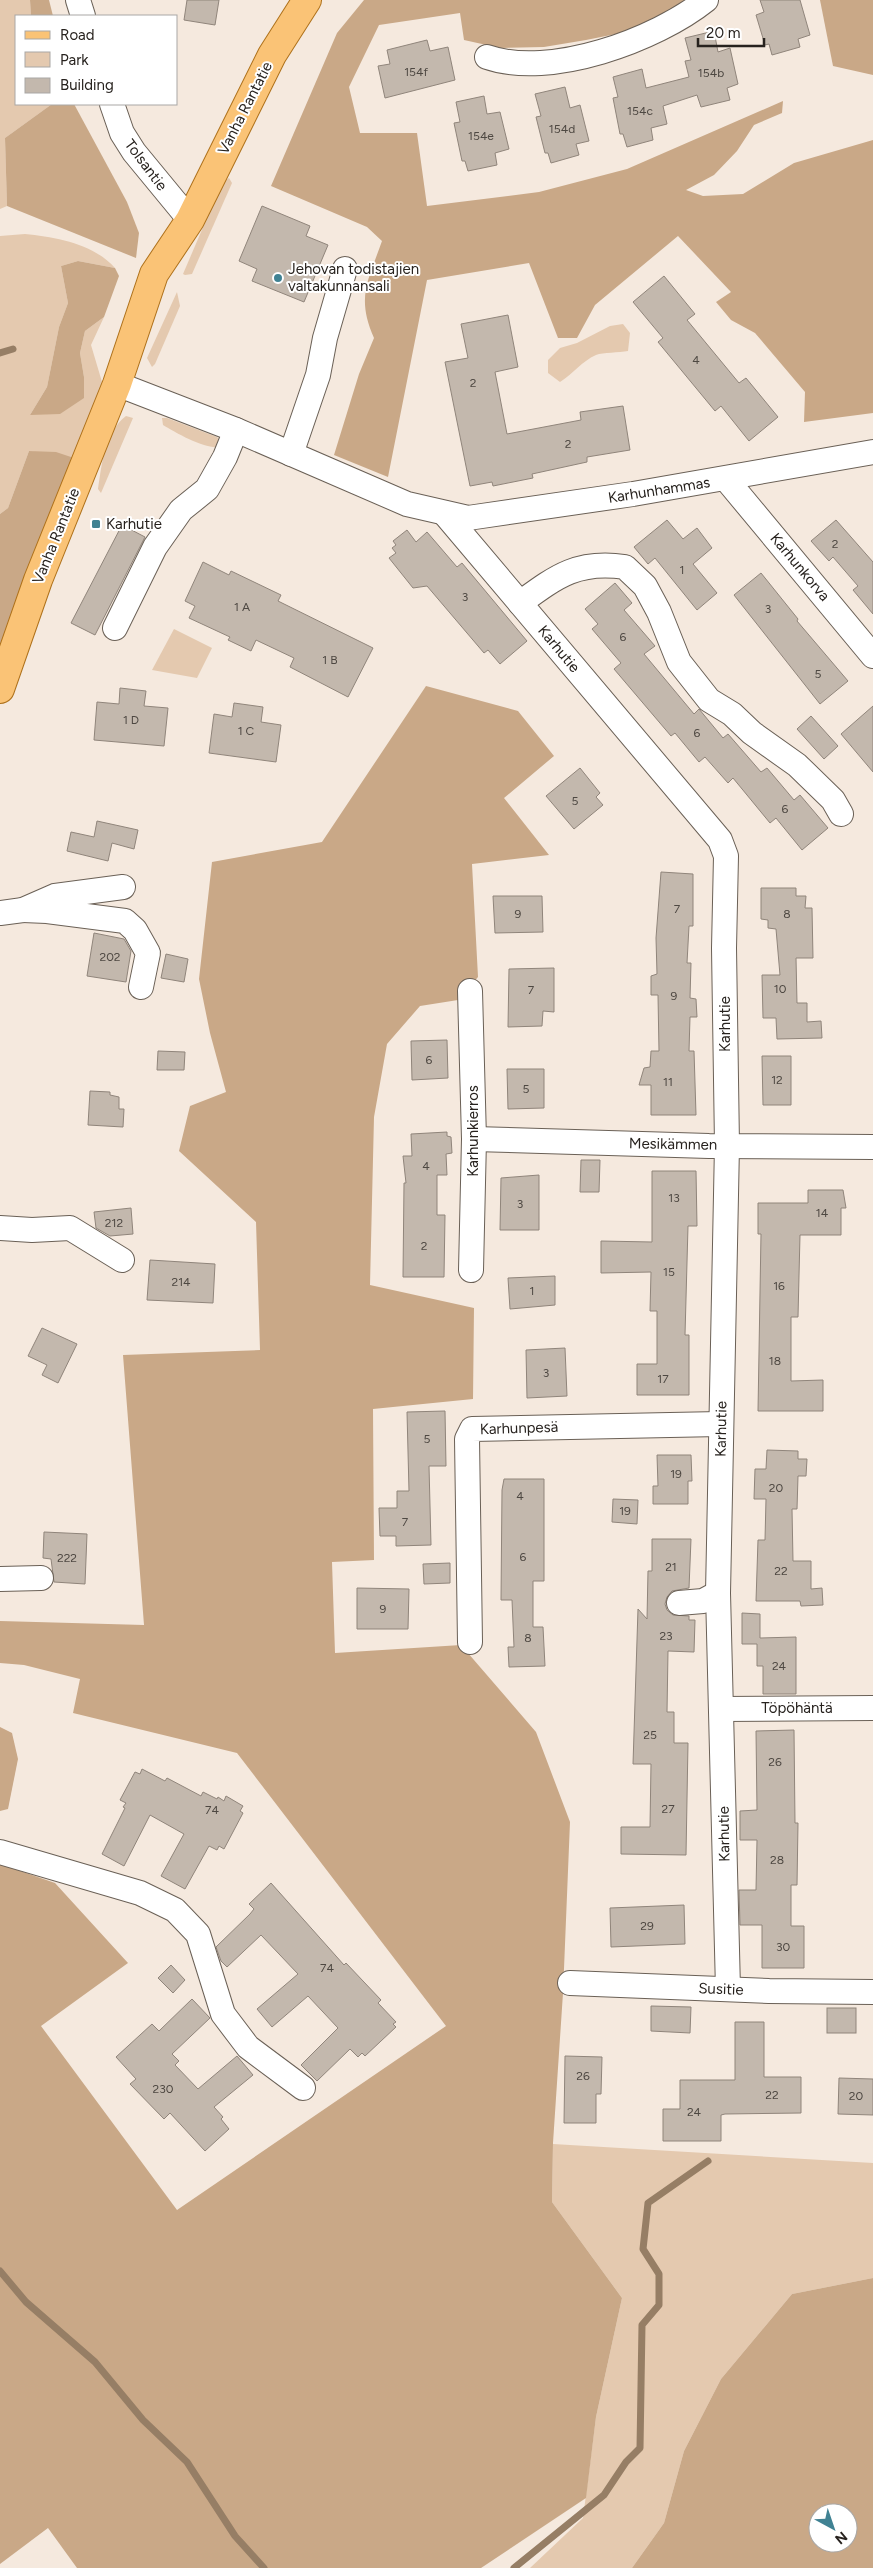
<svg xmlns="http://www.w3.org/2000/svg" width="873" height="2568" viewBox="0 0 873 2568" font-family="Figtree,sans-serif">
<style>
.green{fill:#e4c9af}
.forest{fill:#c9a887;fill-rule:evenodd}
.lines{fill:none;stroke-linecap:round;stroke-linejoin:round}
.stream{stroke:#967e65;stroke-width:7}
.building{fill:#c3b8ad;stroke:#90857b}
.minor-casing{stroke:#6a6056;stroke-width:26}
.major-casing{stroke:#ae711b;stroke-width:30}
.minor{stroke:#fff;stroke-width:24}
.major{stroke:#fac376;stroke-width:28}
.poi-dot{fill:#408293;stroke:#fff;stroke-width:2}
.labels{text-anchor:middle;stroke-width:4;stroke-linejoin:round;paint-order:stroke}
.number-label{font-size:12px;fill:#4e4842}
.street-label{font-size:15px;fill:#27221e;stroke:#fff}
.poi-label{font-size:15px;fill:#27221e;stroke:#fff;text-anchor:start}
</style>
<rect width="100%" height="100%" fill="#f5e9de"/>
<g class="green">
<path d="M 0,0 L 30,0 L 31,16 L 16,16 L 16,104 L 52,104 L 5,138 L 7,206 L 0,209 Z"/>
<path d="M 229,178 L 232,183 L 192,274 L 185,275 L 183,274 L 222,183 Z"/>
<path d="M 25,234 C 56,237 94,244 115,268 L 78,261 L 61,266 L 68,303 L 59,327 L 47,387 L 30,415 L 84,377 L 80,353 L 85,331 L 104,317 L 91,345 L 102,382 L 74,458 L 29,451 L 8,508 L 0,514 L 0,236 Z"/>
<path d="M 177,292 L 180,306 L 155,364 L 152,367 L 147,358 Z"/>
<path d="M 623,324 L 630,333 L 628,351 C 619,353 603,352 596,355 C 582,361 573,374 560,382 L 548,373 L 548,360 L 560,348 L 577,343 L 610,326 Z"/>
<path d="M 126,416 L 133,418 L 101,493 L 98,489 C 102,464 104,433 126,416 Z"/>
<path d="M 162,418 L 167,418 L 217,437 L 221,442 L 222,447 C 206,450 176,433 163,425 Z"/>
<path d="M 174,629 L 212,648 L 197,678 L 152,670 Z"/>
<path d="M 553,2144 L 873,2163 L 873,2278 L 792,2294 L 721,2379 L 684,2451 L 664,2523 L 632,2568 L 530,2568 L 583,2518 L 596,2417 L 622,2298 L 552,2202 Z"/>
</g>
<g class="forest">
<path d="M 30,0 L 49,0 L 53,16 L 31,16 Z"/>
<path d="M 364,0 L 689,0 L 631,31 L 586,40 L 544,47 L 500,48 L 464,40 L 460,13 L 379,25 L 349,87 L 360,133 L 417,133 L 427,206 L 539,192 L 627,169 L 783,101 L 782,113 L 754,125 L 737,151 L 714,175 L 686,190 L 703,196 L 743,194 L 794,163 L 873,140 L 873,413 L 804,422 L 805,392 L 755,333 L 731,320 L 716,302 L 731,292 L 678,236 L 595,305 L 577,338 L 558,338 L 529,263 L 427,280 L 388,477 L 334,455 L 359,374 L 374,338 C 356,297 368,281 382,241 L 367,227 L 271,186 L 337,33 Z"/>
<path d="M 820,0 L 873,0 L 873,75 L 833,66 Z"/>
<path d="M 52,104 L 74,104 L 127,202 L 139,233 L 136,258 L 7,206 L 5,138 Z"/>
<path d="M 78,261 L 115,268 L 119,276 L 104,317 L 85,331 L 80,353 L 84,377 L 84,398 L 60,414 L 30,415 L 47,387 L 59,327 L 68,303 L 61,266 Z"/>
<path d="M 29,451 L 56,452 L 74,458 L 0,654 L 0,514 L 8,508 Z"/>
<path d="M 426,686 L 518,711 L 554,756 L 504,798 L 549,855 L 472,864 L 478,977 L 458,1000 L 420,1006 L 387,1044 L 374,1117 L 370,1285 L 474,1308 L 473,1399 L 373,1409 L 374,1560 L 332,1562 L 335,1653 L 461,1645 L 536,1732 L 570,1822 L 563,1993 L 553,2143 L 552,2202 L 622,2298 L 596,2417 L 586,2498 L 481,2568 L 77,2568 L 48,2528 L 0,2564 L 0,1864 L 55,1883 L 128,1963 L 41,2026 L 177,2210 L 446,2026 L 237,1753 L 73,1713 L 80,1679 L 24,1665 L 0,1663 L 0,1621 L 144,1625 L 123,1355 L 260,1350 L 256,1222 L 179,1151 L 190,1106 L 226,1092 L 210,1033 L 199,979 L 212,862 L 322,842 Z"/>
<path d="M 0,1727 L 12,1733 L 18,1759 L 8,1809 L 0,1811 Z"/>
<path d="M 873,2278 L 873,2568 L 632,2568 L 664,2523 L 684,2451 L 721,2379 L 792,2294 ZM 818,2513 L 848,2513 L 848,2543 L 818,2543 Z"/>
</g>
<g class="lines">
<g class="stream">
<path d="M 0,353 L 13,349"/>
<path d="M 0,2271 L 26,2302 L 95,2362 L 143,2420 L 187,2462 L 235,2536 L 264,2568"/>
<path d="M 514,2568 L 604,2495 L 626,2462 L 640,2448 L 642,2325 L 659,2305 L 659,2274 L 643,2249 L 648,2203 L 708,2161"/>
</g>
</g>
<g class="building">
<path d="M 187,0 L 219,0 L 215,25 L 184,20 Z"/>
<path d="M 760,0 L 800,0 L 810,35 L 798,39 L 800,47 L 772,55 L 769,44 L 765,45 L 756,15 L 764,12 Z"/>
<path d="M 714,31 L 718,52 L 730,48 L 738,84 L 727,88 L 730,100 L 701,107 L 697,95 L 663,106 L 667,124 L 651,128 L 653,140 L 627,147 L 623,134 L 620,134 L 613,98 L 618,97 L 613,77 L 642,69 L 646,88 L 689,77 L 685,61 L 691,60 L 685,38 Z"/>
<path d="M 427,40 L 430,51 L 448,47 L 455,80 L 385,98 L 378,66 L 390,64 L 387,50 Z"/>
<path d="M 565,87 L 570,108 L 580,105 L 589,141 L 576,144 L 579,155 L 551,163 L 548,153 L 545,153 L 536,117 L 541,116 L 535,94 Z"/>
<path d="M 484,96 L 487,114 L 500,112 L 509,149 L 495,153 L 497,165 L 468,171 L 465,161 L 462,161 L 454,123 L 460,122 L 456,102 Z"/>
<path d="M 262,206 L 310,226 L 306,236 L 328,245 L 304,302 L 252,281 L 257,269 L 239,261 Z"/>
<path d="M 664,276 L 695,314 L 687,320 L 739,383 L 746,378 L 778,417 L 749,441 L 721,406 L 715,411 L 658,342 L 663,338 L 633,302 Z"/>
<path d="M 508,315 L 518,367 L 495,372 L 507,434 L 581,420 L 580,412 L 623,406 L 630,450 L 587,457 L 587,462 L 532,474 L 533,478 L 493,486 L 492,482 L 470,486 L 445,362 L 468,358 L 461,324 Z"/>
<path d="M 667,520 L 683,539 L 697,528 L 712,548 L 693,564 L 717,593 L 697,610 L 655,558 L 648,564 L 634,547 Z"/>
<path d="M 836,520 L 873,562 L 873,614 L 853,590 L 858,586 L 833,557 L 829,561 L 811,541 Z"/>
<path d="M 122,525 L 145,537 L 95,635 L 71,623 Z"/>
<path d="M 407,530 L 416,542 L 427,532 L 457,567 L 462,563 L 527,641 L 500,664 L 488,650 L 484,653 L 427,586 L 413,588 L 389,558 L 396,553 L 392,548 L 396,545 L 393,541 Z"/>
<path d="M 203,562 L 229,575 L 231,571 L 281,595 L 278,601 L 373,648 L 348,697 L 290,667 L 294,658 L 256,640 L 251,651 L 228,640 L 230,637 L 189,618 L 195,606 L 185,601 Z"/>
<path d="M 761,573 L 798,619 L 797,621 L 848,681 L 820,704 L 734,595 Z"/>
<path d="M 615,583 L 632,603 L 624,610 L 655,646 L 644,654 L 694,714 L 699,709 L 723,738 L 728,734 L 761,772 L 767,768 L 794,800 L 800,795 L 828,828 L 802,850 L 776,818 L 770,823 L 733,778 L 728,783 L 705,757 L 699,762 L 675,733 L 671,736 L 614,669 L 621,663 L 592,629 L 598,624 L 585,609 Z"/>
<path d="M 120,688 L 146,691 L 144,706 L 168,708 L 164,746 L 94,740 L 97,702 L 119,704 Z"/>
<path d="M 234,703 L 263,707 L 261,722 L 281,725 L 276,762 L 209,753 L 214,714 L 232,717 Z"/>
<path d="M 873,706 L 873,772 L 841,734 Z"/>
<path d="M 811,716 L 838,746 L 824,759 L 797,729 Z"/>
<path d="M 580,768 L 600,793 L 596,797 L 603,805 L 574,829 L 546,796 Z"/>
<path d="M 97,821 L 138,830 L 134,849 L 112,843 L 108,861 L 67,851 L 71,832 L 94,837 Z"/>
<path d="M 661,872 L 693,874 L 693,926 L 689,926 L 687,963 L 691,963 L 690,998 L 696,999 L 697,1017 L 690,1017 L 689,1051 L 694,1051 L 696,1115 L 651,1115 L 651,1085 L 639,1085 L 644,1068 L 650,1067 L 651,1051 L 659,1051 L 658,995 L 651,995 L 651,976 L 657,974 L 656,938 Z"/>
<path d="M 761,888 L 796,888 L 796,896 L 806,896 L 805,908 L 812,908 L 813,958 L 796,958 L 797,1003 L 807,1003 L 807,1022 L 821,1021 L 822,1038 L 777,1039 L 776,1018 L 763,1018 L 762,975 L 780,975 L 776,929 L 768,928 L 768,920 L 761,919 Z"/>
<path d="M 493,896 L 542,896 L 543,932 L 495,933 Z"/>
<path d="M 94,933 L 124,939 L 131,951 L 126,982 L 87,976 Z"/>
<path d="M 166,954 L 188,959 L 184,982 L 161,978 Z"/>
<path d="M 554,968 L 554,1012 L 543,1011 L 542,1026 L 508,1027 L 509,969 Z"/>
<path d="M 447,1040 L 448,1078 L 412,1080 L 411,1041 Z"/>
<path d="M 158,1051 L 185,1052 L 184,1070 L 157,1070 Z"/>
<path d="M 762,1056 L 791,1056 L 791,1105 L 763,1105 Z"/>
<path d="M 507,1069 L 544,1069 L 544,1108 L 508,1109 Z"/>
<path d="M 90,1091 L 110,1092 L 110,1095 L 119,1097 L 119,1109 L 124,1109 L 123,1127 L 88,1125 Z"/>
<path d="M 447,1132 L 447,1136 L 451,1137 L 452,1153 L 446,1154 L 447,1175 L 437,1175 L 437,1215 L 445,1215 L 444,1277 L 403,1277 L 404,1183 L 406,1183 L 403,1156 L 412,1156 L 411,1134 Z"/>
<path d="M 581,1160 L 600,1160 L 599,1192 L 580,1192 Z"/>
<path d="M 652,1171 L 696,1171 L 697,1226 L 688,1226 L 685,1335 L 689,1335 L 689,1395 L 637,1395 L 637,1364 L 657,1364 L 657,1311 L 650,1311 L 651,1272 L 601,1273 L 601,1241 L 652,1242 Z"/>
<path d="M 539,1175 L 539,1230 L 500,1230 L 501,1178 Z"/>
<path d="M 808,1190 L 843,1190 L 846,1208 L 841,1208 L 841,1235 L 800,1235 L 798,1317 L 791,1317 L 791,1381 L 823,1380 L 823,1411 L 758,1411 L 761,1234 L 758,1234 L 758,1203 L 808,1203 Z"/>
<path d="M 131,1208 L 133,1234 L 110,1236 L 96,1228 L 94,1212 Z"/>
<path d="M 150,1260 L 215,1264 L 213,1303 L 147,1300 Z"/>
<path d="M 555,1276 L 555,1305 L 510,1309 L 508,1278 Z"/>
<path d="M 42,1328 L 77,1344 L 58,1383 L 42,1375 L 47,1365 L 28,1356 Z"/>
<path d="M 565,1348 L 567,1396 L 527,1398 L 526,1350 Z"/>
<path d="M 445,1411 L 446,1466 L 429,1466 L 431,1545 L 396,1546 L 396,1536 L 380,1536 L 379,1508 L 397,1508 L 397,1491 L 409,1491 L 407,1412 Z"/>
<path d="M 767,1450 L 798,1451 L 798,1459 L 807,1459 L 806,1476 L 798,1476 L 797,1509 L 792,1509 L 793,1561 L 811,1561 L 811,1589 L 822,1588 L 823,1605 L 801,1606 L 800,1601 L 756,1601 L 758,1540 L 765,1540 L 766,1499 L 754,1499 L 755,1469 L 766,1469 Z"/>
<path d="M 657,1455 L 691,1455 L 692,1481 L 688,1481 L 688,1504 L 653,1504 L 653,1486 L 658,1486 Z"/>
<path d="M 504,1479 L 544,1479 L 544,1581 L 533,1581 L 533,1627 L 543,1627 L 545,1666 L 509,1667 L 508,1647 L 514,1647 L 512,1600 L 501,1600 L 502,1490 Z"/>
<path d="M 613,1499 L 638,1500 L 637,1524 L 612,1522 Z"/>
<path d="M 44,1532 L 87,1534 L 85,1584 L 54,1582 L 51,1559 L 43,1558 Z"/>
<path d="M 652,1539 L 691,1539 L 689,1588 L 672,1591 L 667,1597 L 665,1604 L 667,1610 L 673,1615 L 689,1616 L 689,1620 L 695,1620 L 694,1652 L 668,1651 L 667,1712 L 674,1712 L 674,1743 L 688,1743 L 686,1855 L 621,1854 L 621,1827 L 650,1827 L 651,1764 L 633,1764 L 638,1609 L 647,1619 L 648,1571 L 652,1571 Z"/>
<path d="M 450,1563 L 450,1583 L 424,1584 L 423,1564 Z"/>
<path d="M 357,1588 L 409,1589 L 408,1629 L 357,1629 Z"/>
<path d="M 742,1613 L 760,1614 L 760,1638 L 796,1637 L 796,1694 L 763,1694 L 763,1666 L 757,1666 L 757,1644 L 742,1644 Z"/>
<path d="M 794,1730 L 795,1823 L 798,1823 L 797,1885 L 791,1885 L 791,1926 L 804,1926 L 804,1968 L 762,1968 L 762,1925 L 740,1925 L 739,1890 L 756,1890 L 757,1840 L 740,1840 L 740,1811 L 757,1810 L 756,1731 Z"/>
<path d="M 142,1769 L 165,1781 L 167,1778 L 201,1796 L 203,1792 L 217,1799 L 218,1797 L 224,1801 L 226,1796 L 243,1806 L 240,1811 L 243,1813 L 224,1849 L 219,1846 L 217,1850 L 209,1846 L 185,1889 L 161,1876 L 184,1834 L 150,1815 L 124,1866 L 102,1854 L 125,1808 L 123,1807 L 126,1803 L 120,1800 L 135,1772 L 140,1774 Z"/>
<path d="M 271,1883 L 344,1965 L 346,1963 L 381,2000 L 378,2003 L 396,2022 L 393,2024 L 396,2027 L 365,2056 L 362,2053 L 358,2057 L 350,2049 L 317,2081 L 301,2065 L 338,2028 L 308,1996 L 272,2027 L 257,2009 L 298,1974 L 261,1935 L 227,1967 L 221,1961 L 216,1947 L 250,1914 L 254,1909 L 249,1904 Z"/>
<path d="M 684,1905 L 685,1944 L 611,1947 L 610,1908 Z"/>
<path d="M 171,1965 L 185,1980 L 173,1993 L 158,1978 Z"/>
<path d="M 192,1999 L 210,2018 L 172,2054 L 179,2061 L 175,2065 L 198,2089 L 237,2056 L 253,2075 L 214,2107 L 223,2117 L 221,2119 L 229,2129 L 205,2151 L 170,2113 L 164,2119 L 130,2084 L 136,2079 L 116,2057 L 152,2024 L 159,2031 Z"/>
<path d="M 651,2006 L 691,2007 L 690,2033 L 651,2031 Z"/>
<rect x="827" y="2008" width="29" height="25"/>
<path d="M 735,2022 L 764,2022 L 764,2077 L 801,2077 L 801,2113 L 725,2114 L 721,2115 L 721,2141 L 663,2141 L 663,2109 L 680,2109 L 680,2080 L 735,2080 Z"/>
<path d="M 565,2056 L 602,2057 L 601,2094 L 596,2094 L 596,2123 L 564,2123 Z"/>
<path d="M 839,2078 L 873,2079 L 873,2115 L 838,2114 Z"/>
</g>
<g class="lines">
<defs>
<g id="minor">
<path d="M 78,0 L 83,16"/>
<path d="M 487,57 C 550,79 656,40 706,0"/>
<path d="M 112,104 L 122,133 L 134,152 L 190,220"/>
<path d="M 117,384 L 236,430 L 407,504 L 468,518 L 633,494 L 873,452"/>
<path d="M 291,454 L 318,375 L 325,338 L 345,269"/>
<path d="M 726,479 L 873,656"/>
<path d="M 444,513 L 720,840 L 726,856 L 724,948 L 727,1145 L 718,1593 L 728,1989"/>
<path d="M 520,603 C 557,576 578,560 625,567 L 645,586 L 659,612 L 679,662 L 709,700 L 732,714 L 752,733 L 797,765 L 833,800 L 841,814"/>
<path d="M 115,628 L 155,547 L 181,510 L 207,489 L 225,457 L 236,430"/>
<path d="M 23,910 L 47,911 L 125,921 L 135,930 L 148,953 L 141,987"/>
<path d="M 0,913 L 23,910 L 55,896 L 123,887"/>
<path d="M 470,991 L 474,1139 L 471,1270"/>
<path d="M 474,1139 L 709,1146 L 873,1147"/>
<path d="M 0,1228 L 32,1230 L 70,1228 L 122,1260"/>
<path d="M 0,1579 L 41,1578"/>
<path d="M 679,1603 L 703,1601 L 718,1593"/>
<path d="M 470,1642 L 467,1439 L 472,1429 L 720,1424"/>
<path d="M 721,1709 L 873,1708"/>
<path d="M 0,1852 L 140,1893 L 175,1910 L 198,1934 L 223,2014 L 248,2047 L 303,2088"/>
<path d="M 570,1983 L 769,1991 L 873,1992"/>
</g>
<path id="major" d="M 0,689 L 38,580 L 117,384 L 154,274 L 190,220 L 272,55 L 307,0"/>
</defs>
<use href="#minor" class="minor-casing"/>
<use href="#major" class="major-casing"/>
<use href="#minor" class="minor"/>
<use href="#major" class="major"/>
</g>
<g class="poi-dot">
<circle cx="278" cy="278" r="5"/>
<rect x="91" y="519" width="10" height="10" rx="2.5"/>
</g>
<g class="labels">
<g class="number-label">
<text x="416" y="76">154f</text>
<text x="711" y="77">154b</text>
<text x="640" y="115">154c</text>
<text x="562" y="133">154d</text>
<text x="481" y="140">154e</text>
<text x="696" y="364">4</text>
<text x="473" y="387">2</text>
<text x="568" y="448">2</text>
<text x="835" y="548">2</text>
<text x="682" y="574">1</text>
<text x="465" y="601">3</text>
<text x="242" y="611">1 A</text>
<text x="768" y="613">3</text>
<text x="623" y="641">6</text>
<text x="330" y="664">1 B</text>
<text x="818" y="678">5</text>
<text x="131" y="724">1 D</text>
<text x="246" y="735">1 C</text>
<text x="697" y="737">6</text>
<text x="575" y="805">5</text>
<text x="785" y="813">6</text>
<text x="677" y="913">7</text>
<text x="518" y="918">9</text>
<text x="787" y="918">8</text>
<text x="110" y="961">202</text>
<text x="780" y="993">10</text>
<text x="531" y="994">7</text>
<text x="674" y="1000">9</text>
<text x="429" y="1064">6</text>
<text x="777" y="1084">12</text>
<text x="668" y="1086">11</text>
<text x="526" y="1093">5</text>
<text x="426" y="1170">4</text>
<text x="674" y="1202">13</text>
<text x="520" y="1208">3</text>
<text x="822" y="1217">14</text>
<text x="114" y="1227">212</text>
<text x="424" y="1250">2</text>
<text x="669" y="1276">15</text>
<text x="181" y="1286">214</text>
<text x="779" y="1290">16</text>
<text x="532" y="1295">1</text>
<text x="775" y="1365">18</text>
<text x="546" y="1377">3</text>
<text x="663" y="1383">17</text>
<text x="427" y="1443">5</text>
<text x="676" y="1478">19</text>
<text x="776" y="1492">20</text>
<text x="520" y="1500">4</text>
<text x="625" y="1515">19</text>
<text x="405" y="1526">7</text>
<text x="523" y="1561">6</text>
<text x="67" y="1562">222</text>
<text x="671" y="1571">21</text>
<text x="781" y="1575">22</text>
<text x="383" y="1613">9</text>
<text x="666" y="1640">23</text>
<text x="528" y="1642">8</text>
<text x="779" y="1670">24</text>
<text x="650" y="1739">25</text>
<text x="775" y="1766">26</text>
<text x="668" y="1813">27</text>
<text x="212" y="1814">74</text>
<text x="777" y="1864">28</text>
<text x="647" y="1930">29</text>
<text x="783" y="1951">30</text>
<text x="327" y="1972">74</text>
<text x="583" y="2080">26</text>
<text x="163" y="2093">230</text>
<text x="772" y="2099">22</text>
<text x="856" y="2100">20</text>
<text x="694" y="2116">24</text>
</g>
<g class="street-label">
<text transform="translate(245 108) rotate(-63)" y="5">Vanha Rantatie</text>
<text transform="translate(146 165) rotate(53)" y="5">Tolsantie</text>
<text transform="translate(659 490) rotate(-9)" y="5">Karhunhammas</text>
<text transform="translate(56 536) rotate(-68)" y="5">Vanha Rantatie</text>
<text transform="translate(800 567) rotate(50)" y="5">Karhunkorva</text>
<text transform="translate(559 649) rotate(50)" y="5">Karhutie</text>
<text transform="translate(725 1024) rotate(-90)" y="5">Karhutie</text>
<text transform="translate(473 1131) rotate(-90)" y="5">Karhunkierros</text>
<text transform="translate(673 1144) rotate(1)" y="5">Mesikämmen</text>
<text transform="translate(519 1428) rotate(-2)" y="5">Karhunpesä</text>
<text transform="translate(721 1429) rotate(-89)" y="5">Karhutie</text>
<text x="797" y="1713">Töpöhäntä</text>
<text transform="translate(724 1834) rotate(-91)" y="5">Karhutie</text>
<text transform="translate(721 1989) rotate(2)" y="5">Susitie</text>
</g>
<g class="poi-label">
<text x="288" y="274">Jehovan todistajien<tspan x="288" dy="17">valtakunnansali</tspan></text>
<text x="106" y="529">Karhutie</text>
</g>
</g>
<rect x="15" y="15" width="162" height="90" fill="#ffffff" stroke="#a9a7a5"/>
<rect x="25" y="31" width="25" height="8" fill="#fac376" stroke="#a9a7a5"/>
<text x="60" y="40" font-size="15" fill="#27221e">Road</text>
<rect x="25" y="52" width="25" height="15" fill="#e4c9af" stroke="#a9a7a5"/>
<text x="60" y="65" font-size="15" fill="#27221e">Park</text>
<rect x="25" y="78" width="25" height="15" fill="#c3b8ad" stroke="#a9a7a5"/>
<text x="60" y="90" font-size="15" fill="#27221e">Building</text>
<g transform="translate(833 2528) rotate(140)"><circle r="24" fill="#ffffff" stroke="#a9a7a5"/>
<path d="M0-4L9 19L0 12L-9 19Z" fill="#408293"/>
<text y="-8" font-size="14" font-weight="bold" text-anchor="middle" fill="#27221e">N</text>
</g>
<path d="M698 38v8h66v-8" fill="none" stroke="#27221e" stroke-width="2.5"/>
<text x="706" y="38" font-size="15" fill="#27221e" stroke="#ffffff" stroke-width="4" paint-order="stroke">20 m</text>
</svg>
